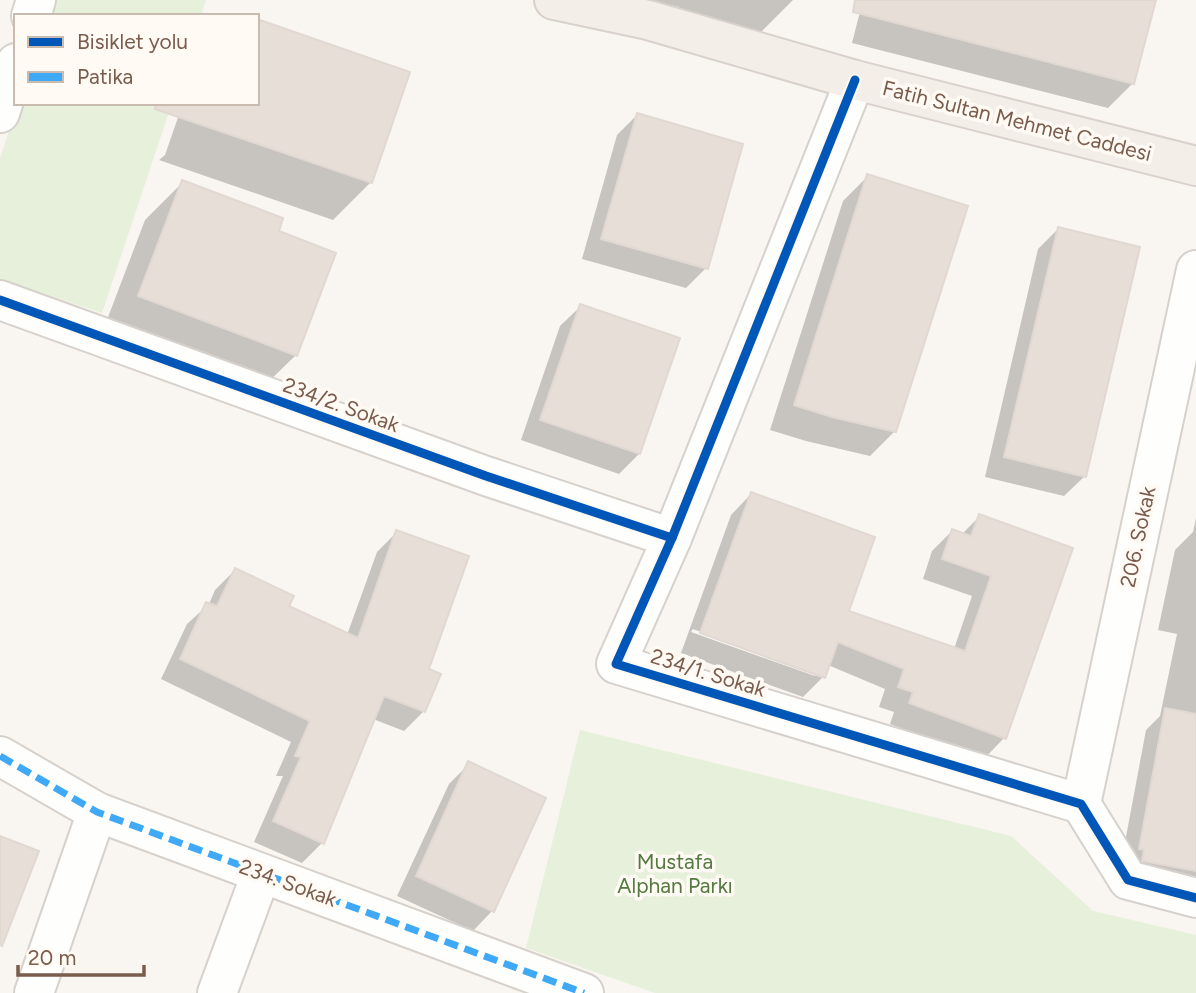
<svg xmlns="http://www.w3.org/2000/svg" width="1196" height="993" viewBox="0 0 1196 993" font-family="Figtree,sans-serif">
<style>
.green{fill:#e7f0db}
.shadow{fill:#0003;fill-rule:evenodd}
.building{fill:#e6ded7;stroke:#e2d8d2;stroke-width:2}
.lines{fill:none;stroke-linecap:round;stroke-linejoin:round}
.minor-casing{stroke:#d7d1cb;stroke-width:42}
.major-casing{stroke:#dad1cc;stroke-width:42}
.minor{stroke:#fefefd;stroke-width:38}
.major{stroke:#f3eee8;stroke-width:38}
.quiet{stroke:#3fa9f5;stroke-width:7;stroke-dasharray:14 7;stroke-linecap:butt}
.cycleway-casing{stroke:#fffaf3;stroke-width:13}
.cycleway{stroke:#0057b8;stroke-width:9}
.labels{text-anchor:middle;stroke-width:7;stroke-linejoin:round;paint-order:stroke}
.street-label{font-size:21px;fill:#7a5c4d;stroke:#fffaf3}
.park-label{font-size:21px;fill:#537a41;stroke:#fffaf3}
</style>
<rect width="100%" height="100%" fill="#f9f5f0"/>
<g class="green">
<path d="M 53,0 L 206,0 L 201,16 L 48,16 Z"/>
<path d="M 18,103 L 172,103 L 102,313 L 0,279 L 0,159 Z"/>
<path d="M 580,730 L 1011,836 L 1093,911 L 1196,935 L 1196,993 L 655,993 L 526,948 Z"/>
</g>
<g class="shadow">
<path d="M 648,0 L 793,0 L 757,36 L 680,20 L 679,7 Z"/>
<path d="M 863,0 L 1154,0 L 1133,83 L 1108,108 L 852,43 Z"/>
<path d="M 183,103 L 371,182 L 333,220 L 159,160 L 165,155 Z"/>
<path d="M 637,115 L 706,268 L 686,288 L 582,259 L 617,135 Z"/>
<path d="M 868,176 L 895,431 L 870,456 L 806,441 L 770,430 L 843,201 Z"/>
<path d="M 183,182 L 277,232 L 296,355 L 258,392 L 102,333 L 145,220 Z"/>
<path d="M 1058,229 L 1085,476 L 1064,496 L 985,477 L 1038,249 Z"/>
<path d="M 581,306 L 639,454 L 619,474 L 521,440 L 560,326 Z"/>
<path d="M 751,494 L 847,612 L 954,649 L 972,596 L 923,579 L 932,551 L 952,531 L 962,534 L 979,517 L 1071,549 L 1004,738 L 984,759 L 890,724 L 894,712 L 879,707 L 885,689 L 828,665 L 823,677 L 803,697 L 681,653 L 731,515 ZM 693,629 L 815,673 L 815,676 L 691,632 Z"/>
<path d="M 1196,518 L 1196,894 L 1120,869 L 1146,730 L 1160,716 L 1177,634 L 1158,630 L 1175,550 L 1193,532 Z"/>
<path d="M 397,532 L 426,670 L 424,711 L 404,731 L 373,719 L 322,843 L 302,863 L 254,842 L 283,776 L 276,776 L 291,742 L 161,679 L 187,624 L 209,604 L 215,590 L 235,570 L 287,607 L 347,635 L 377,552 Z"/>
<path d="M 469,764 L 493,910 L 473,931 L 397,896 L 449,784 Z"/>
</g>
<g class="building">
<path d="M 855,0 L 1156,0 L 1134,84 L 853,12 Z"/>
<path d="M 257,19 L 410,72 L 372,183 L 155,109 L 156,103 L 257,103 Z"/>
<path d="M 637,113 L 743,144 L 708,269 L 601,239 Z"/>
<path d="M 867,174 L 968,206 L 896,432 L 832,417 L 794,405 Z"/>
<path d="M 182,180 L 283,218 L 279,231 L 336,253 L 297,356 L 138,296 Z"/>
<path d="M 1058,227 L 1140,247 L 1086,477 L 1004,457 Z"/>
<path d="M 580,304 L 680,338 L 640,454 L 540,420 Z"/>
<path d="M 751,492 L 875,537 L 849,611 L 965,651 L 991,576 L 942,559 L 952,529 L 971,536 L 979,514 L 1073,548 L 1006,739 L 909,703 L 913,692 L 898,687 L 904,669 L 838,642 L 825,678 L 700,633 Z"/>
<path d="M 396,530 L 469,556 L 429,669 L 441,674 L 425,712 L 384,696 L 324,844 L 273,821 L 301,757 L 295,756 L 310,721 L 180,659 L 206,602 L 217,606 L 235,568 L 294,596 L 289,606 L 358,638 Z"/>
<path d="M 1165,708 L 1196,714 L 1196,871 L 1142,861 L 1144,850 L 1139,849 Z"/>
<path d="M 468,761 L 546,798 L 494,912 L 416,876 Z"/>
<path d="M 0,836 L 39,851 L 2,946 L 0,945 Z"/>
</g>
<g class="lines">
<defs>
<g id="minor">
<path d="M 31,16 L 36,0"/>
<path d="M 855,80 L 672,538 L 616,664 L 1081,804 L 1128,880 L 1196,898"/>
<path d="M 0,113 L 16,63"/>
<path d="M 0,300 L 486,476 L 672,538"/>
<path d="M 0,756 L 97,812 L 584,993"/>
<path d="M 1081,804 L 1196,270"/>
<path d="M 34,993 L 97,812"/>
<path d="M 217,993 L 261,874"/>
</g>
<path id="major" d="M 554,0 L 648,20 L 855,80 L 1196,166"/>
</defs>
<use href="#minor" class="minor-casing"/>
<use href="#major" class="major-casing"/>
<use href="#minor" class="minor"/>
<use href="#major" class="major"/>
<path class="quiet" d="M 0,756 L 97,812 L 584,993"/>
<defs>
<g id="cycleway">
<path d="M 855,80 L 672,538 L 616,664 L 1081,804 L 1128,880 L 1196,898"/>
<path d="M 0,300 L 486,476 L 672,538"/>
</g>
</defs>
<use href="#cycleway" class="cycleway-casing"/>
<use href="#cycleway" class="cycleway"/>
</g>
<g class="labels">
<g class="street-label">
<text transform="translate(1017 121) rotate(14)" y="7">Fatih Sultan Mehmet Caddesi</text>
<text transform="translate(341 405) rotate(20)" y="7">234/2. Sokak</text>
<text transform="translate(1138 537) rotate(-78)" y="7">206. Sokak</text>
<text transform="translate(708 673) rotate(17)" y="7">234/1. Sokak</text>
<text transform="translate(288 883) rotate(20)" y="7">234. Sokak</text>
</g>
<g class="park-label">
<text x="675" y="869">Mustafa<tspan x="675" dy="24">Alphan Parkı</tspan></text>
</g>
</g>
<rect x="14" y="14" width="245" height="91" fill="#fffaf3" stroke="#cabbb1" stroke-width="2"/>
<rect x="28" y="37" width="35" height="10" fill="#0057b8" stroke="#cabbb1" stroke-width="2"/>
<text x="77" y="49" font-size="21" fill="#7a5c4d">Bisiklet yolu</text>
<rect x="28" y="72" width="35" height="10" fill="#3fa9f5" stroke="#cabbb1" stroke-width="2"/>
<text x="77" y="84" font-size="21" fill="#7a5c4d">Patika</text>
<path d="M18 965v10h126v-10" fill="none" stroke="#7a5c4d" stroke-width="3.5"/>
<text x="28" y="965" font-size="21" fill="#7a5c4d" stroke="#fffaf3" stroke-width="5" paint-order="stroke">20 m</text>
</svg>
